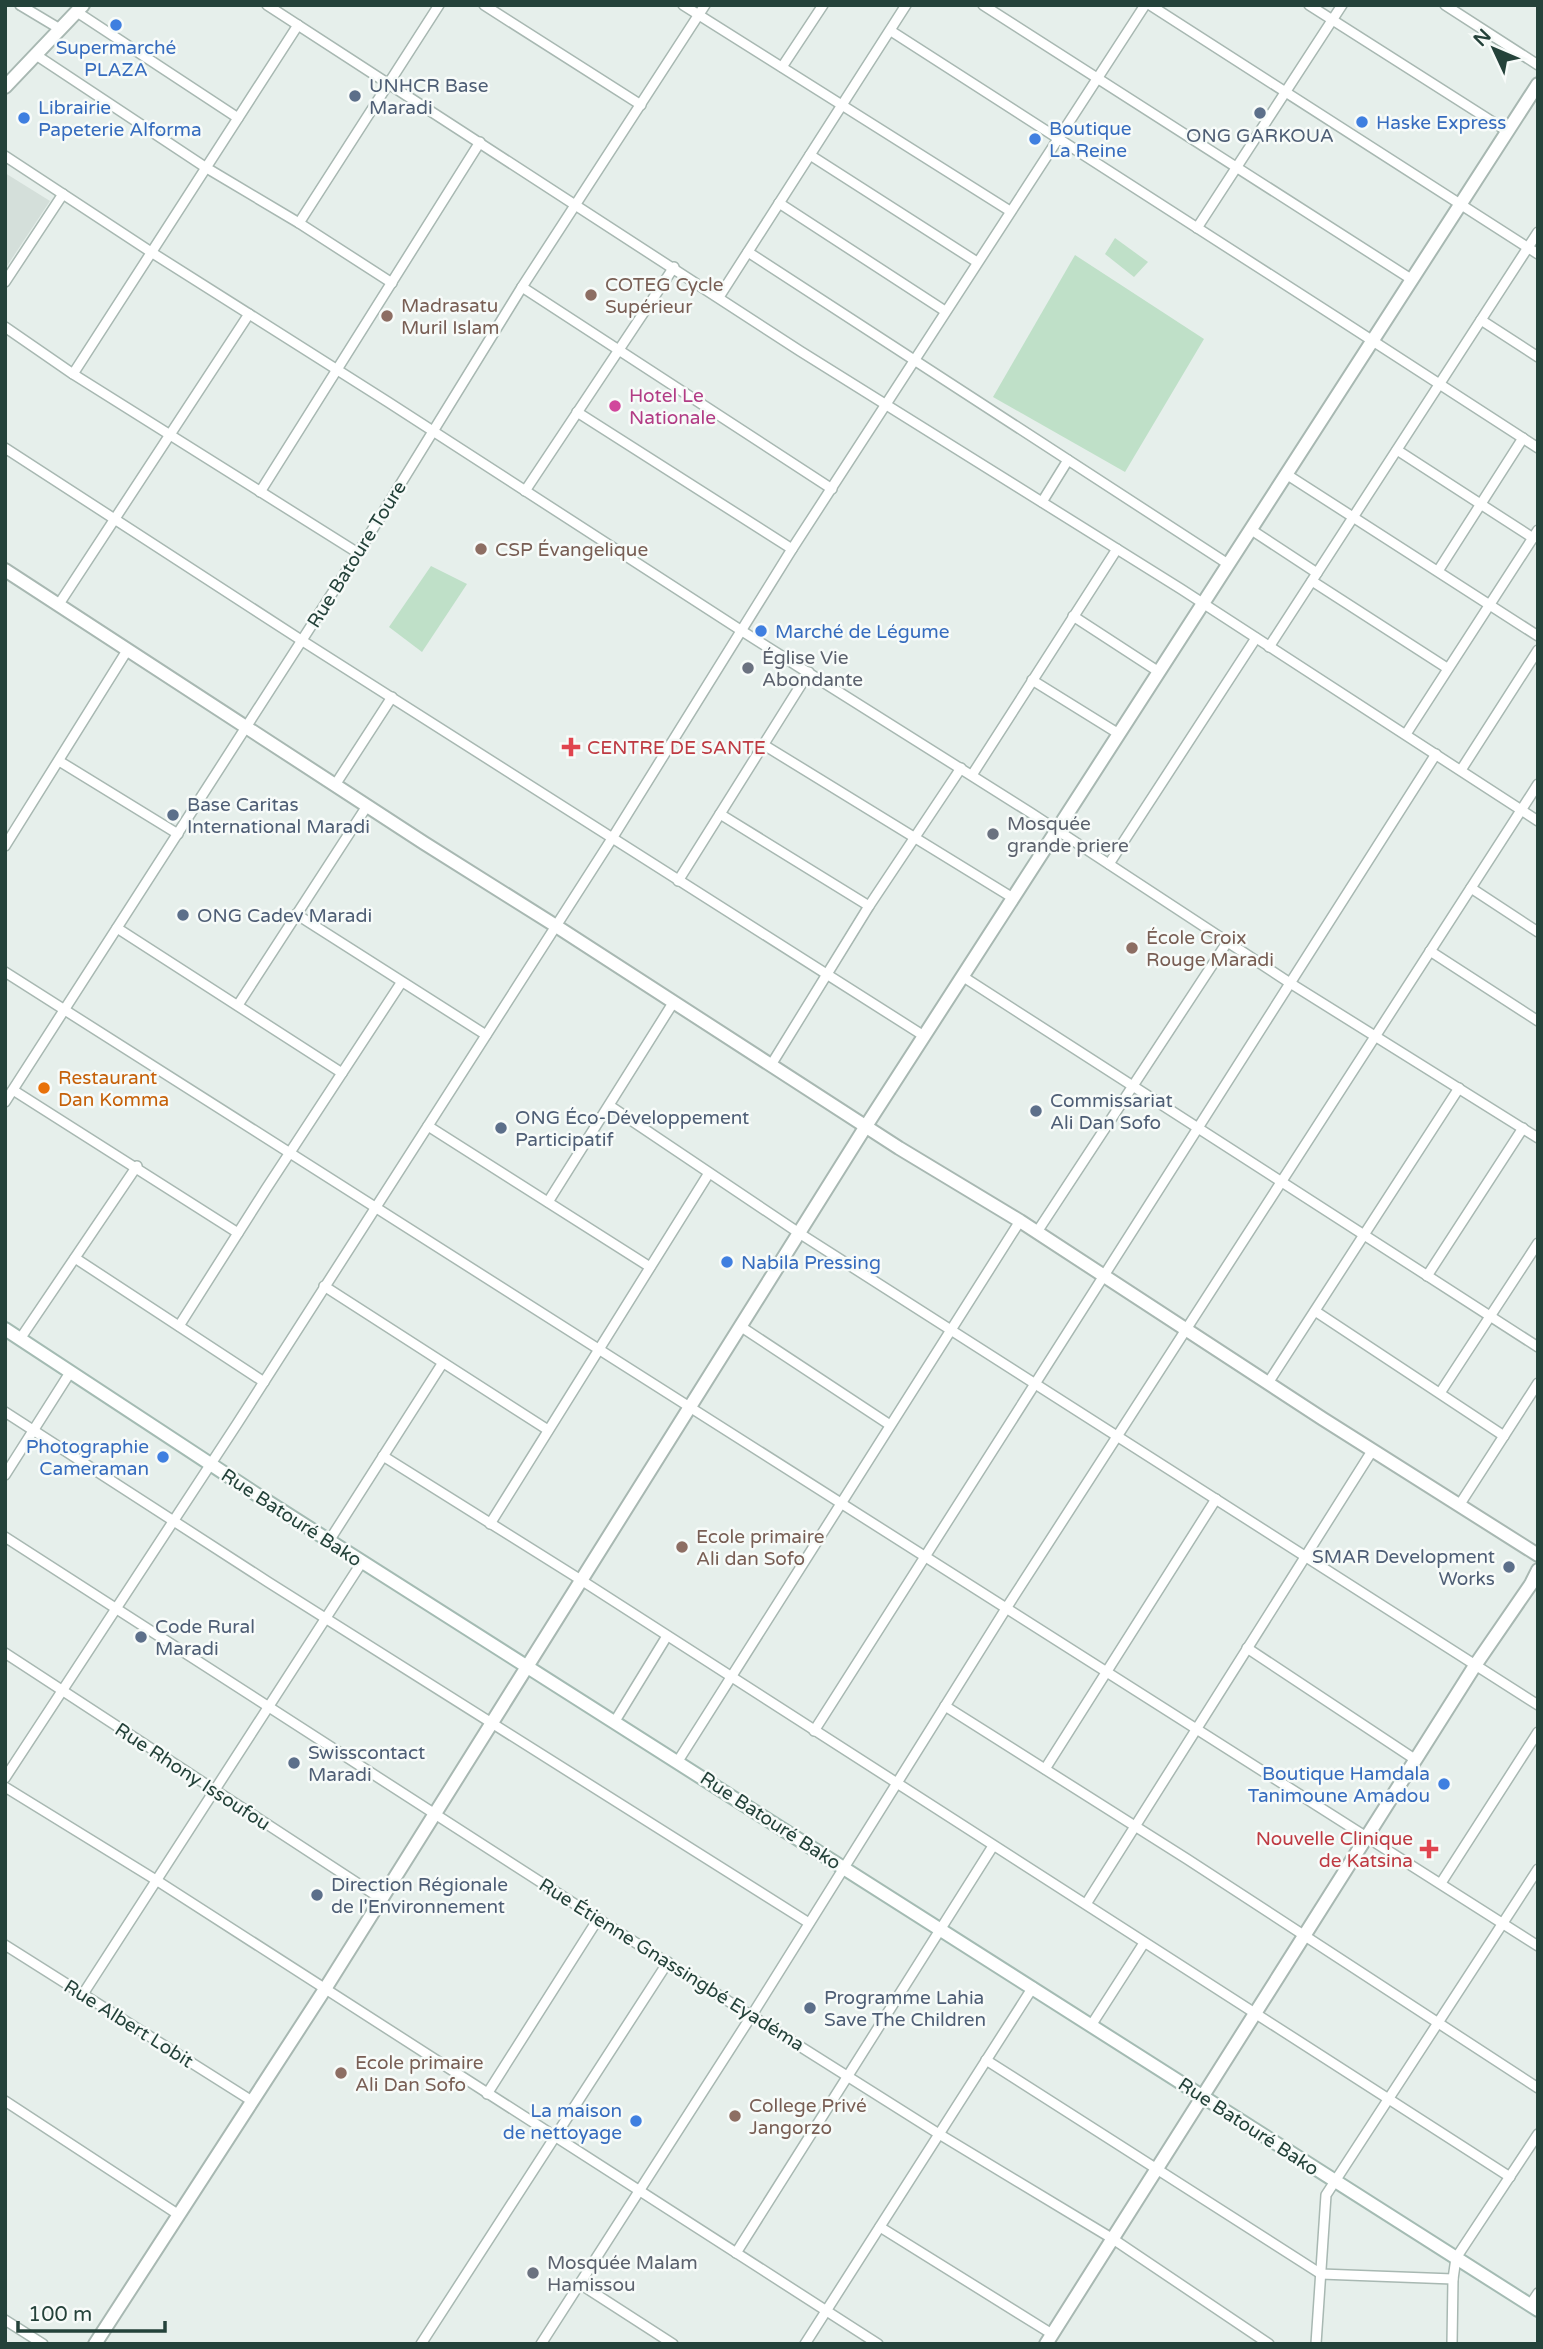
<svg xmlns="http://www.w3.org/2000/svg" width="1543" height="2349" viewBox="0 0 1543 2349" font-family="'Varela Round',sans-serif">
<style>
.built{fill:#d4dfda}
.green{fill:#bfe0c8}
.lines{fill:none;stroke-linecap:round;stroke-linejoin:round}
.minor-casing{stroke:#a8b8b2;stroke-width:12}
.tertiary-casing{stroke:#a8b8b2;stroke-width:16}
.secondary-casing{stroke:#a4bbb3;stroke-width:16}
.minor{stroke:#fff;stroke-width:9}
.tertiary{stroke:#fff;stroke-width:12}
.secondary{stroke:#fff;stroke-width:12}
.shop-dot{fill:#3f7fe0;stroke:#f7fbf9;stroke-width:2.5}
.service-dot{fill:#5c6f8a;stroke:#f7fbf9;stroke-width:2.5}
.education-dot{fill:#8d6e63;stroke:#f7fbf9;stroke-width:2.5}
.hotel-dot{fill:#d1479c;stroke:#f7fbf9;stroke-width:2.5}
.worship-dot{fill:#6b7280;stroke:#f7fbf9;stroke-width:2.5}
.health-dot{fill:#e0444e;stroke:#f7fbf9;stroke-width:2.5}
.food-dot{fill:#e8710a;stroke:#f7fbf9;stroke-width:2.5}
.labels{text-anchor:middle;stroke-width:5;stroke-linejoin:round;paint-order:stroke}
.shop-label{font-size:19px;fill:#366cbe;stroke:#f7fbf9;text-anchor:start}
.service-label{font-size:19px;fill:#4e5e75;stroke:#f7fbf9;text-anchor:start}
.education-label{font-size:19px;fill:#785e54;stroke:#f7fbf9;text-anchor:start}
.hotel-label{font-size:19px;fill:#b23c85;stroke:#f7fbf9;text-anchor:start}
.street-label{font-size:19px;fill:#24423a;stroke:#f7fbf9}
.worship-label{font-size:19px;fill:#5b616d;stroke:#f7fbf9;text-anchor:start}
.health-label{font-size:19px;fill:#be3a42;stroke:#f7fbf9;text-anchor:start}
.food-label{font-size:19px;fill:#c56008;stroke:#f7fbf9;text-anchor:start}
</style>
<rect width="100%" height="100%" fill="#e6efeb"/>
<path class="built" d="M 5,173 L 50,201 L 5,269 Z"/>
<g class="green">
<path d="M 1115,238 L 1148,262 L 1134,277 L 1105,254 Z"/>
<path d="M 1075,255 L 1204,339 L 1125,472 L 993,397 Z"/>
<path d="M 431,566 L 467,584 L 422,652 L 389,627 Z"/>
</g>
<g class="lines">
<defs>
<g id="minor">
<path d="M 20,5 L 60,29"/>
<path d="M 267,5 L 800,351 L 1181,589 L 1538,821"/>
<path d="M 484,5 L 641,105"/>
<path d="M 683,5 L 1010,211"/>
<path d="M 983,5 L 1411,279"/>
<path d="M 1150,5 L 1538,254"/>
<path d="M 1309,5 L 1507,131"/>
<path d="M 1445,5 L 1538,65"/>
<path d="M 77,12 L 238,118"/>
<path d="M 891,31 C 1107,170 1323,308 1538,448"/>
<path d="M 36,55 L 205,167 L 299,223 L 392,283"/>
<path d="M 782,67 L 823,5"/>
<path d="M 810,155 L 977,262"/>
<path d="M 5,156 L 151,252 L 388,402 L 742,631 L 1031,813 L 1290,983 L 1538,1138"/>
<path d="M 779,203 L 945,311"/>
<path d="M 299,223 L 439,5"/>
<path d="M 1197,228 L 1342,5"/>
<path d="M 748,252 L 1228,564"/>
<path d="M 5,282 L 63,194"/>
<path d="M 522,287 L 832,489"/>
<path d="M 719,297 L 906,5"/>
<path d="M 1481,320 L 1538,357"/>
<path d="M 5,327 L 73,374 L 358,553"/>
<path d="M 73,374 L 298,25"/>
<path d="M 577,412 L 792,549"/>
<path d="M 5,448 L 301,640 L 924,1036"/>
<path d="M 1397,450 L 1533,538"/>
<path d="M 1286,474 L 1538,636"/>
<path d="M 525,491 L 674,267"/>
<path d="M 260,492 L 480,142"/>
<path d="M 1042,502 L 1068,460"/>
<path d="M 1250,529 L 1317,573"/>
<path d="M 1438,571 L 1523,438"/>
<path d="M 1312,581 L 1447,668"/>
<path d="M 59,604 L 249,314"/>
<path d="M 1073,616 L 1159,672"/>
<path d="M 1269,647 L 1538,232"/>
<path d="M 1032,680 L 1119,734"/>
<path d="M 1406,734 L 1538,530"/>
<path d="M 764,745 L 1013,898"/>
<path d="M 59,761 L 178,834"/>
<path d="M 1461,770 L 1538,650"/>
<path d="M 972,775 L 1117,549"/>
<path d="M 335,785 L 392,697"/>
<path d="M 720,814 L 869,906"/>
<path d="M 5,846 L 128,649"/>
<path d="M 1109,864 L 1256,638"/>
<path d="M 678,881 L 809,672"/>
<path d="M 1471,888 L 1538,932"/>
<path d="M 296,914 L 486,1035"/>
<path d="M 117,928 L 342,1073"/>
<path d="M 1430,951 L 1538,1021"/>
<path d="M 5,972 L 1538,1946"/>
<path d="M 962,976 L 1538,1347"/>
<path d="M 238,1005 L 367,806"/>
<path d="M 771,1065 L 869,906 L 961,768"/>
<path d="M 13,1090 L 238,1233"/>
<path d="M 5,1102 L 358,553 L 522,287 L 705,5"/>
<path d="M 610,1106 L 799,1233 L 1538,1705"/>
<path d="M 428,1126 L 650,1267"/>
<path d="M 548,1202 L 673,1003"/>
<path d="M 1037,1232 L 1228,941"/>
<path d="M 75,1258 L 264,1382"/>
<path d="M 1427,1276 L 1523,1128"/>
<path d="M 324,1286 L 548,1430"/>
<path d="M 1315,1311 L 1504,1436"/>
<path d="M 179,1326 L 266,1189 L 401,983"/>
<path d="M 740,1326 L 890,1425"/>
<path d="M 20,1339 L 137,1166"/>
<path d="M 1268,1383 L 1459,1088"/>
<path d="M 1440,1393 L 1538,1243"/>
<path d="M 5,1412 L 268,1582 L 809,1923"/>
<path d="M 383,1456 L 581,1580 L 1510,2177"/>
<path d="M 5,1475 L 71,1371"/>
<path d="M 1460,1504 L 1538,1383"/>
<path d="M 490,1524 L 709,1173"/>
<path d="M 5,1537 L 598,1919 L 939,2134 L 1113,2239 L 1269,2344"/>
<path d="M 329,1541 L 442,1364"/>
<path d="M 1247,1648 L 1416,1760"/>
<path d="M 5,1653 L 380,1898"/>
<path d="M 945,1706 L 1187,1859 L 1538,2088"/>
<path d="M 615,1721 L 667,1636"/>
<path d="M 814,1731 L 1436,754"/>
<path d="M 678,1761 L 1020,1221"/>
<path d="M 1045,1769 L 1216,1499"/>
<path d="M 5,1778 L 237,1424 L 613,837 L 792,549 L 1145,5"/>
<path d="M 5,1787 L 156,1880 L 878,2344"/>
<path d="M 1441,1883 L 1538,1732"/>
<path d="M 1086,1904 L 1372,1451"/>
<path d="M 5,1945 L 252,2101"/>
<path d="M 83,1994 L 362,1562"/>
<path d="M 1092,2024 L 1144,1943"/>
<path d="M 986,2060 L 1321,2274 L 1453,2279"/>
<path d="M 487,2094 L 598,1919"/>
<path d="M 5,2101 L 179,2215"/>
<path d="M 880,2227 L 1052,2334"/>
<path d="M 736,2253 L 993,1846"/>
<path d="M 580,2284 L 673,2344"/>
<path d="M 1530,2305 L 1538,2293"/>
<path d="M 5,2320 L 43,2344"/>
<path d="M 421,2344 L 668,1962"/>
<path d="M 541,2344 L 752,2015 L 1007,1607 L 1538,784"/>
<path d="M 805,2344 L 1033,1987"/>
<path d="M 1316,2344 L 1326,2195 L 1538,1869"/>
<path d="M 1452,2344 L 1453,2279 L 1456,2258 L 1538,2134"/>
</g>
<g id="tertiary">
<path d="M 5,87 L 83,5"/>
<path d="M 5,570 L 424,843 L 556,926 L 899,1148 L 1020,1221 L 1323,1419 L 1538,1555"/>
<path d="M 95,2344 L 325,1989 L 866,1126 L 1538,84"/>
<path d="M 1046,2344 L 1476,1664 L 1531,1584 L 1538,1570"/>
</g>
<path id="secondary" d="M 5,1329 L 262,1498 L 1538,2310"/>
</defs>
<use href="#minor" class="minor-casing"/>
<use href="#tertiary" class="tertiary-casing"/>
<use href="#secondary" class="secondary-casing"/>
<use href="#minor" class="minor"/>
<use href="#tertiary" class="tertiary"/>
<use href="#secondary" class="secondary"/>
</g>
<g class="shop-dot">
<circle cx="116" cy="25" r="7"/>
<circle cx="24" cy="118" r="7"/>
<circle cx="1362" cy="122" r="7"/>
<circle cx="1035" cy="139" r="7"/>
<circle cx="761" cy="631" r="7"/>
<circle cx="727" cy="1262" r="7"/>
<circle cx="163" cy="1457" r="7"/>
<circle cx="1444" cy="1784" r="7"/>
<circle cx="636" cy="2121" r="7"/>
</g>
<g class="service-dot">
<circle cx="355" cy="96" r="7"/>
<circle cx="1260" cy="113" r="7"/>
<circle cx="173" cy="815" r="7"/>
<circle cx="183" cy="915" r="7"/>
<circle cx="1036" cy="1111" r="7"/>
<circle cx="501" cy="1128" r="7"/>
<circle cx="1509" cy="1567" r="7"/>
<circle cx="141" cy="1637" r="7"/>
<circle cx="294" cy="1763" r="7"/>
<circle cx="317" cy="1895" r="7"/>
<circle cx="810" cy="2008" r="7"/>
</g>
<g class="education-dot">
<circle cx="591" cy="295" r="7"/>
<circle cx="387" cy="316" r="7"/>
<circle cx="481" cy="549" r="7"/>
<circle cx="1132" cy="948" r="7"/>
<circle cx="682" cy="1547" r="7"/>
<circle cx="341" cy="2073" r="7"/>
<circle cx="735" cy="2116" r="7"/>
</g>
<circle class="hotel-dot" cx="615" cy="406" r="7"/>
<g class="worship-dot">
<circle cx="748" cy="668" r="7"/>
<circle cx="993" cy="834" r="7"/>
<circle cx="533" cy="2273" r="7"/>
</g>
<g class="health-dot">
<path d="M567.5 736.5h7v7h7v7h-7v7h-7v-7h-7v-7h7z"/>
<path d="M1425.5 1838.5h7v7h7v7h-7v7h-7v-7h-7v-7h7z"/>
</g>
<circle class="food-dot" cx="44" cy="1088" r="7"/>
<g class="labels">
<g class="shop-label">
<text x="116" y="54" text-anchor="middle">Supermarché<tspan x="116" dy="22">PLAZA</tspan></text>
<text x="38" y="114">Librairie<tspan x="38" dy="22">Papeterie Alforma</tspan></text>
<text x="1376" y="129">Haske Express</text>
<text x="1049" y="135">Boutique<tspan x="1049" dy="22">La Reine</tspan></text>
<text x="775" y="638">Marché de Légume</text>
<text x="741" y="1269">Nabila Pressing</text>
<text x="149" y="1453" text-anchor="end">Photographie<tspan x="149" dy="22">Cameraman</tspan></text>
<text x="1430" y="1780" text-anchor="end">Boutique Hamdala<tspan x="1430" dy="22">Tanimoune Amadou</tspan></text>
<text x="622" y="2117" text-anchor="end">La maison<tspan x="622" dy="22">de nettoyage</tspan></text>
</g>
<g class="service-label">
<text x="369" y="92">UNHCR Base<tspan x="369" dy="22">Maradi</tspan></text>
<text x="1260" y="142" text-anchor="middle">ONG GARKOUA</text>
<text x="187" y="811">Base Caritas<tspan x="187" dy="22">International Maradi</tspan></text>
<text x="197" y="922">ONG Cadev Maradi</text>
<text x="1050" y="1107">Commissariat<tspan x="1050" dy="22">Ali Dan Sofo</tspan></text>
<text x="515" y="1124">ONG Éco-Développement<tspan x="515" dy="22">Participatif</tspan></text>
<text x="1495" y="1563" text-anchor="end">SMAR Development<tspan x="1495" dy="22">Works</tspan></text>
<text x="155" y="1633">Code Rural<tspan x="155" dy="22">Maradi</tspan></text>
<text x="308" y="1759">Swisscontact<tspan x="308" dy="22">Maradi</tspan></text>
<text x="331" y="1891">Direction Régionale<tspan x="331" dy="22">de l'Environnement</tspan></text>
<text x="824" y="2004">Programme Lahia<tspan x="824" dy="22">Save The Children</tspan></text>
</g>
<g class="education-label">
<text x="605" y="291">COTEG Cycle<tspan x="605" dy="22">Supérieur</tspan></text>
<text x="401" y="312">Madrasatu<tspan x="401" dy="22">Muril Islam</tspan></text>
<text x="495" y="556">CSP Évangelique</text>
<text x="1146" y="944">École Croix<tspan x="1146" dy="22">Rouge Maradi</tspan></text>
<text x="696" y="1543">Ecole primaire<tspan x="696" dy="22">Ali dan Sofo</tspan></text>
<text x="355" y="2069">Ecole primaire<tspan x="355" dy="22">Ali Dan Sofo</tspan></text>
<text x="749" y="2112">College Privé<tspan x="749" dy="22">Jangorzo</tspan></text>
</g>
<g class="hotel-label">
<text x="629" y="402">Hotel Le<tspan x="629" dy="22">Nationale</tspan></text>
</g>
<g class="street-label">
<text transform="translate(356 554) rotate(-58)" y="7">Rue Batoure Toure</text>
<text transform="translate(292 1517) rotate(33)" y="7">Rue Batouré Bako</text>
<text transform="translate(193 1776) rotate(33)" y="7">Rue Rhony Issoufou</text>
<text transform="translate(771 1820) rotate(33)" y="7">Rue Batouré Bako</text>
<text transform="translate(672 1964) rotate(32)" y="7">Rue Étienne Gnassingbé Eyadéma</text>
<text transform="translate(129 2023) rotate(32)" y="7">Rue Albert Lobit</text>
<text transform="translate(1249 2126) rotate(33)" y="7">Rue Batouré Bako</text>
</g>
<g class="worship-label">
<text x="762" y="664">Église Vie<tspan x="762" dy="22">Abondante</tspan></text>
<text x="1007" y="830">Mosquée<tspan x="1007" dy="22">grande priere</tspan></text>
<text x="547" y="2269">Mosquée Malam<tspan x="547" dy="22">Hamissou</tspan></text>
</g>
<g class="health-label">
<text x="587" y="754">CENTRE DE SANTE</text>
<text x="1413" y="1845" text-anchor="end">Nouvelle Clinique<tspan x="1413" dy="22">de Katsina</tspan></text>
</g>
<g class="food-label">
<text x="58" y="1084">Restaurant<tspan x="58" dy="22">Dan Komma</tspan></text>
</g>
</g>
<rect width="1543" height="2349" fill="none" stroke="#24423a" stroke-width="14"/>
<g transform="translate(1494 49) rotate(314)" stroke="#f7fbf9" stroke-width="5" paint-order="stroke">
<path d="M0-5L12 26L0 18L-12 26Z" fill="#24423a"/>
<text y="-10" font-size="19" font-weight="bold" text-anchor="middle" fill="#24423a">N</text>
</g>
<path d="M18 2321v10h147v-10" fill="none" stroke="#24423a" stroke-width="3.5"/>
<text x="28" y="2321" font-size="21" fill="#24423a" stroke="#f7fbf9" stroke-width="5" paint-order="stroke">100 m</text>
</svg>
